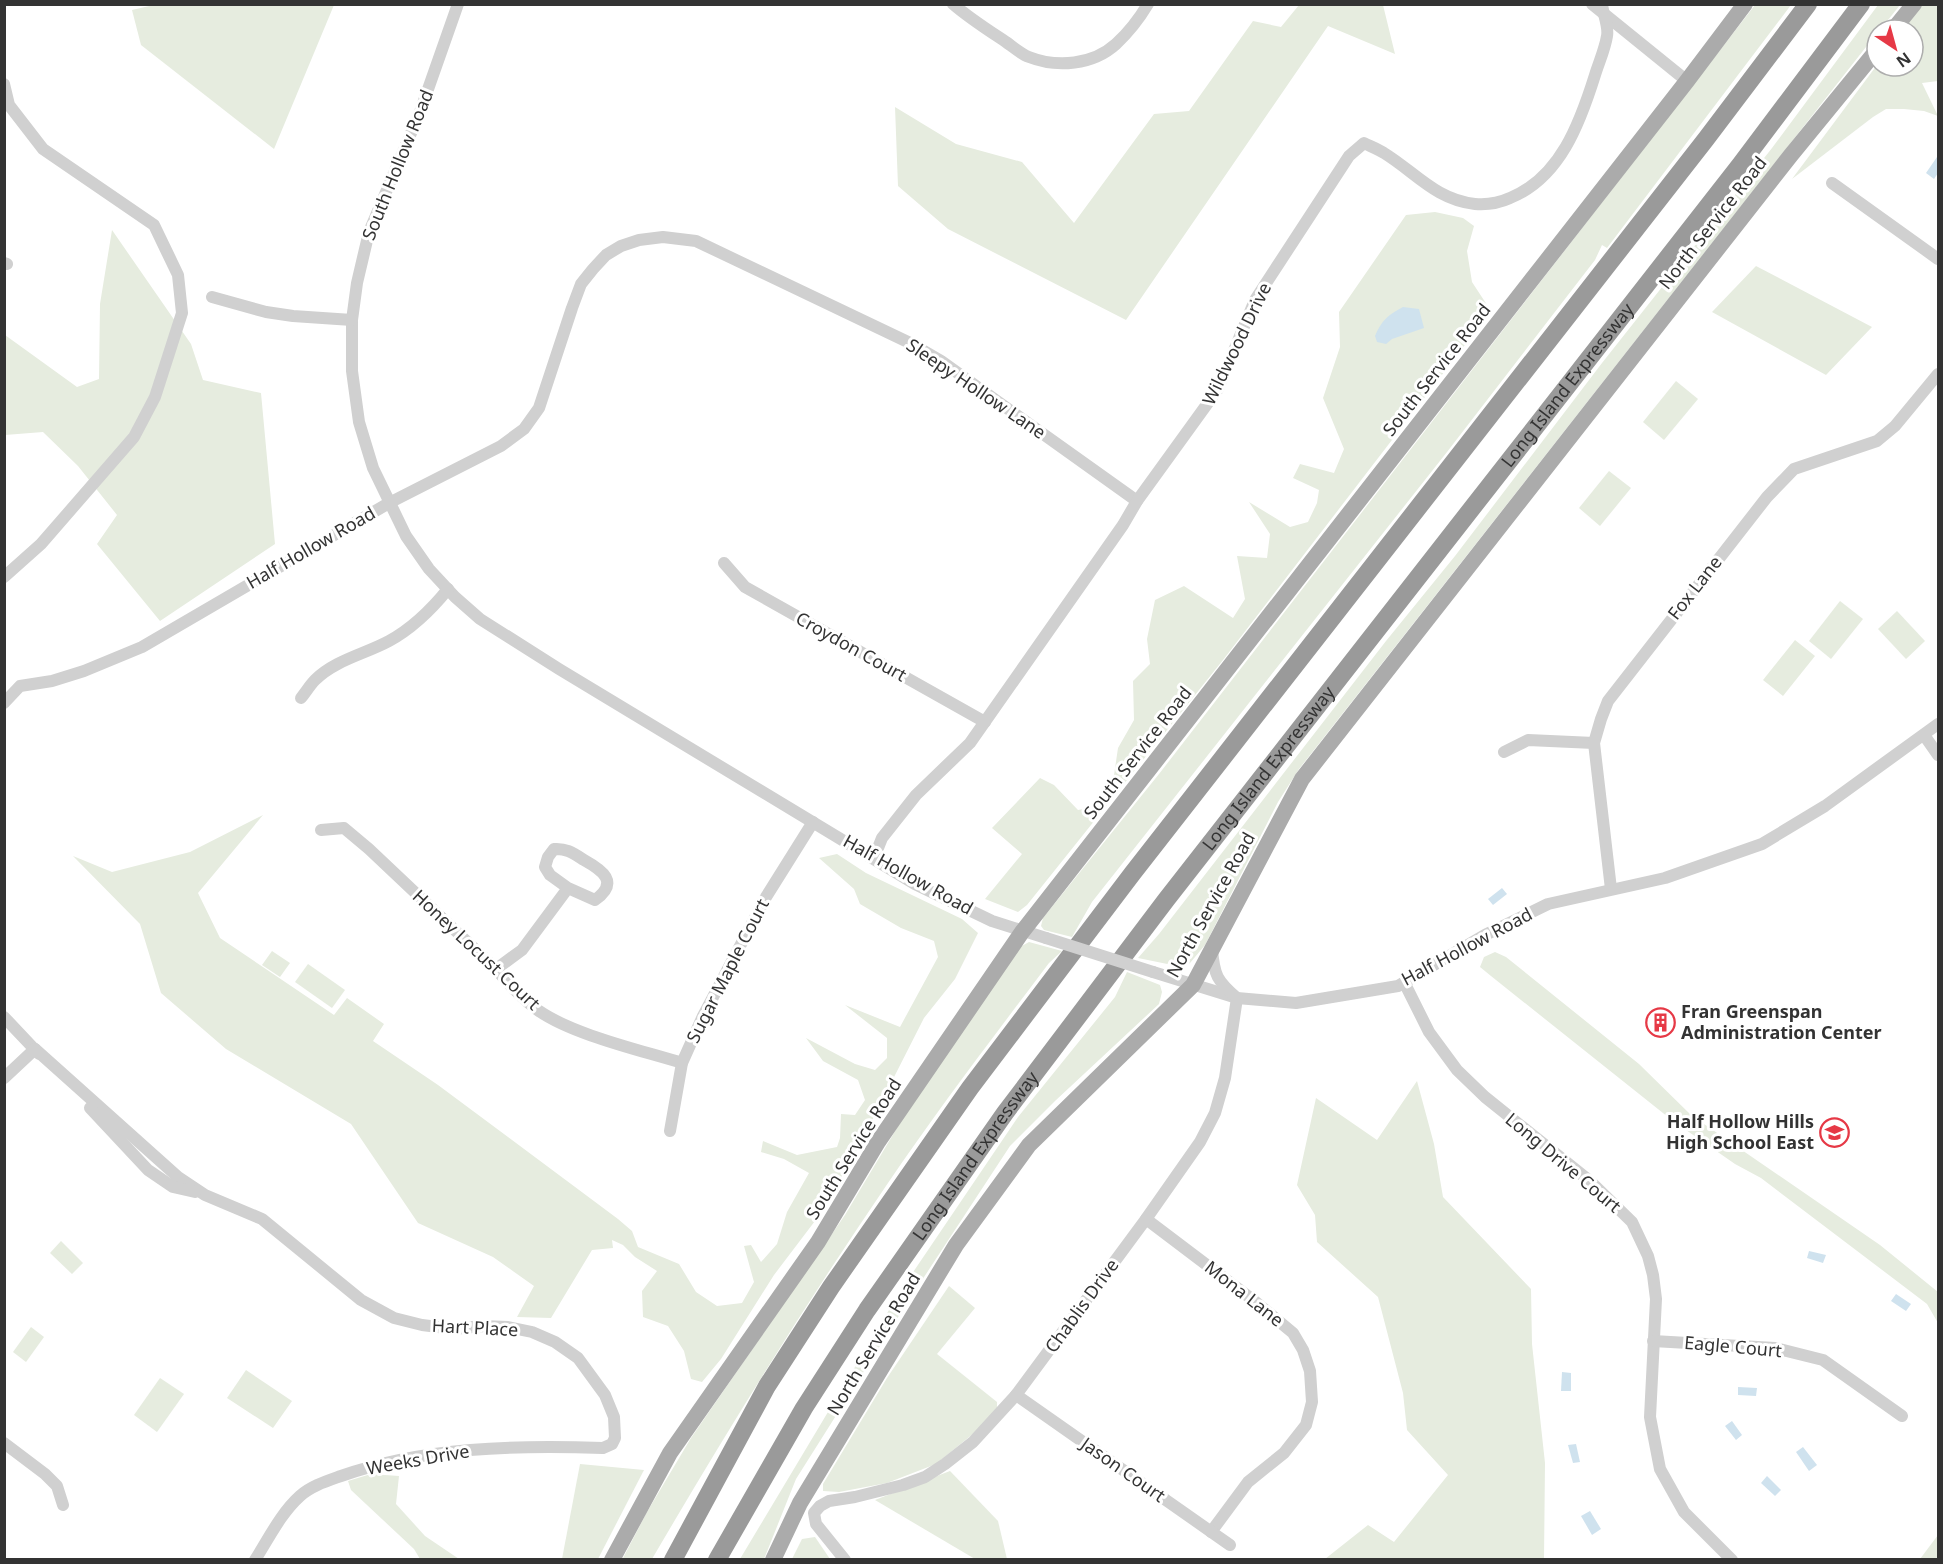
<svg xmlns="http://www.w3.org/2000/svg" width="1943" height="1564" viewBox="0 0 1943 1564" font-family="'Noto Sans',sans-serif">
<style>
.green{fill:#e6ecdf}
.water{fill:#cfe2ee}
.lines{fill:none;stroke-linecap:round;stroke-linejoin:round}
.minor{stroke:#d0d0d0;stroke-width:12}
.major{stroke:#ababab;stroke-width:16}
.highway{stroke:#9a9a9a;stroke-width:18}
.minor-bridge{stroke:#d0d0d0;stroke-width:12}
.labels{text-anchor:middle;stroke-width:6;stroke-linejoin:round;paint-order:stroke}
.street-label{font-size:18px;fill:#333;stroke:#fff}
.poi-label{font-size:18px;font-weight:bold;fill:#333;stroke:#fff;text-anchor:start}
</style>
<rect width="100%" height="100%" fill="#fff"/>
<g class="green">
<path d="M 158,4 L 334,5 L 274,149 L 141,45 L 132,10 Z"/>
<path d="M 1299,5 L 1383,5 L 1395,54 L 1328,26 L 1126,320 L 948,229 L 898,186 L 895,107 L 956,144 L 1022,162 L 1074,223 L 1154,114 L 1189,111 L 1253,21 L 1281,27 Z"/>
<path d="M 1755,5 L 1791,5 L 1607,248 L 1602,245 L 1595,260 L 1447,452 L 1092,902 L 1072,937 L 1044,930 L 1041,926 L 1043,918 L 1159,774 Z"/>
<path d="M 1878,5 L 1900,5 L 1880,30 L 1877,30 L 1877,33 L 1299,769 L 1278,802 L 1205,945 L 1190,963 L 1182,967 L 1138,958 L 1159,934 L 1386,641 L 1455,556 L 1602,363 L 1772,148 Z"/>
<path d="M 1922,5 L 1938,5 L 1938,81 L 1922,83 L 1938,116 L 1924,111 L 1904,109 L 1886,109 L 1873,117 L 1792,179 L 1877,65 L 1913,66 L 1913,30 L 1903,30 Z"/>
<path d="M 1435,212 L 1463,218 L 1474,226 L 1467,251 L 1472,282 L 1491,311 L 1223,660 L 1027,905 L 1018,912 L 985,899 L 1022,854 L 992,828 L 1040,778 L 1054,785 L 1078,810 L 1093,807 L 1113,782 L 1118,748 L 1134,720 L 1133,681 L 1150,664 L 1147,639 L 1155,600 L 1184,586 L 1233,618 L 1245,599 L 1237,556 L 1267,558 L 1270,534 L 1249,502 L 1290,527 L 1308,522 L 1317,503 L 1319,490 L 1293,478 L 1300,464 L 1334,473 L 1344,449 L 1323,398 L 1340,347 L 1339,312 L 1406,215 Z"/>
<path d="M 112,230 L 191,344 L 203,380 L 261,393 L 275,544 L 160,621 L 97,544 L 117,515 L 78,466 L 43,432 L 5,435 L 5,335 L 77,387 L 99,379 L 100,304 Z"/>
<path d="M 1756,266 L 1872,327 L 1826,375 L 1712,312 Z"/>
<path d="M 1676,381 L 1698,399 L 1664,440 L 1643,422 Z"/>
<path d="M 1609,471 L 1631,488 L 1600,526 L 1579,508 Z"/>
<path d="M 1840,601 L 1863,619 L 1831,659 L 1809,641 Z"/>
<path d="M 1897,611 L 1925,641 L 1906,659 L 1878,629 Z"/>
<path d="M 1795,640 L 1815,656 L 1783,696 L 1763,680 Z"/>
<path d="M 263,815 L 198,893 L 220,938 L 334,1015 L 347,998 L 384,1024 L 373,1041 L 438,1085 L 618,1219 L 632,1231 L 638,1247 L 679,1264 L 696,1292 L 717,1306 L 742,1303 L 754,1282 L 744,1246 L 751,1245 L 761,1262 L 777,1244 L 787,1212 L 809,1173 L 784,1159 L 761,1152 L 763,1141 L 797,1155 L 837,1147 L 840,1138 L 841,1114 L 855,1115 L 865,1100 L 858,1080 L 823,1061 L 806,1038 L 855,1064 L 875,1070 L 887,1058 L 887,1038 L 845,1005 L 900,1027 L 938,957 L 934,941 L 901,928 L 860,904 L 854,889 L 819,858 L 837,854 L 866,873 L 962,919 L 978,933 L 955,979 L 924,1018 L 856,1152 L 818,1217 L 774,1275 L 721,1359 L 702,1382 L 691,1379 L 684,1351 L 668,1326 L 643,1317 L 642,1291 L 657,1271 L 635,1257 L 623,1245 L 612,1240 L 613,1248 L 592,1250 L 551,1318 L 517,1317 L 534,1286 L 493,1257 L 418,1223 L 351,1124 L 226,1049 L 161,993 L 140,924 L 73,856 L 112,872 L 190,852 Z"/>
<path d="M 1029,942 L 1062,951 L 1049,963 C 994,1036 939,1108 888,1183 C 804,1306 727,1431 652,1559 L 622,1560 L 647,1512 L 691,1438 L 845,1215 L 940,1056 L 1020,947 Z"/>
<path d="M 272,951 L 290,963 L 280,977 L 262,965 Z"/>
<path d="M 1495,952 L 1506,957 L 1639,1064 L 1691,1115 L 1880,1245 L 1938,1292 L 1938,1323 L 1927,1304 L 1761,1178 L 1735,1164 L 1673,1121 L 1491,976 L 1480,967 L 1484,957 Z"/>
<path d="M 308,964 L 345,990 L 332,1008 L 295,982 Z"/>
<path d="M 1127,972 L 1160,985 L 1162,992 L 1159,1004 L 1055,1101 L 1010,1146 L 907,1303 L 796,1479 L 764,1559 L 740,1559 L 901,1290 L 1018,1117 L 1115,997 Z"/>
<path d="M 1417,1081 L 1434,1144 L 1443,1197 L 1531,1289 L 1532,1344 L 1545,1463 L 1544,1559 L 1325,1559 L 1368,1525 L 1394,1542 L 1448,1475 L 1407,1430 L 1403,1393 L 1378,1297 L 1317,1242 L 1315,1215 L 1297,1185 L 1316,1098 L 1377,1140 Z"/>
<path d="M 61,1241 L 83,1263 L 72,1274 L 50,1253 Z"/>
<path d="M 949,1286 L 975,1308 L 937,1354 L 997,1402 L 997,1411 L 985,1424 L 936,1464 L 887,1483 L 839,1492 L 823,1491 L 823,1484 L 887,1378 Z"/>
<path d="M 31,1327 L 44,1337 L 26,1362 L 13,1352 Z"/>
<path d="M 246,1370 L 292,1401 L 273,1428 L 227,1398 Z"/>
<path d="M 160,1378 L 184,1394 L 157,1432 L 134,1415 Z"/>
<path d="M 580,1464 L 644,1470 L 598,1559 L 562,1559 Z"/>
<path d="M 950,1471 L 998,1521 L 1007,1559 L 975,1559 L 875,1500 Z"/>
<path d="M 371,1474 L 399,1476 L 396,1504 L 425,1536 L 459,1559 L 420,1559 L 414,1549 L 351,1490 L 348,1481 Z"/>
<path d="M 1938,1535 L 1938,1559 L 1920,1559 Z"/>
<path d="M 815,1537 L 830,1559 L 792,1559 L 802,1539 Z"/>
</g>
<g class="water">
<path d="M 1937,157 L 1938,158 L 1938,173 L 1934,179 L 1926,173 Z"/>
<path d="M 1403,307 L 1419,309 L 1424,328 L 1392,339 L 1386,344 L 1377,342 L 1375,336 C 1381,321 1389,314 1403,307 Z"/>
<path d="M 1502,888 L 1507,894 L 1493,905 L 1488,899 Z"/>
<path d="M 1809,1251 L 1826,1255 L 1823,1263 L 1807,1258 Z"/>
<path d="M 1896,1294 L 1911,1304 L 1906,1311 L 1891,1301 Z"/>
<path d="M 1562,1372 L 1571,1373 L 1571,1391 L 1561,1391 Z"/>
<path d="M 1738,1387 L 1757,1388 L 1756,1396 L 1738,1395 Z"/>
<path d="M 1732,1421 L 1742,1435 L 1736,1440 L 1725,1426 Z"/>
<path d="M 1576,1444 L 1580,1462 L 1573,1463 L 1568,1445 Z"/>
<path d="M 1803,1447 L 1817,1465 L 1809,1471 L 1796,1452 Z"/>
<path d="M 1767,1476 L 1781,1490 L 1775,1496 L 1761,1483 Z"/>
<path d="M 1590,1511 L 1601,1529 L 1592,1535 L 1581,1516 Z"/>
</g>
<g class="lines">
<g class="minor">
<path d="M 458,4 L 420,112 L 369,232 L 357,283 L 352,320 L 352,371 L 359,422 L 373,468 L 406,536 L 429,569 L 455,597 L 480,619 L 559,669 L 915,884 L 992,921 L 1046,938"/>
<path d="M 953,4 C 969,18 988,30 1006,42 C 1013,47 1021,54 1029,57 C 1057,68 1093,65 1116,44 C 1129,32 1139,19 1148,4"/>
<path d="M 1592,4 L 1687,81"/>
<path d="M 4,84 L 9,105 L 43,149 L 154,225 L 178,275 L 182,313 L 155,397 L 134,437 L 41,544 L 4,577"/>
<path d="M 1832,183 L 1938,259"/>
<path d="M 4,263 L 7,264"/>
<path d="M 212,297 L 266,312 L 293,316 L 352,320"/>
<path d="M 724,563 L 745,587 L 985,722"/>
<path d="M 301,698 C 306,692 310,685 315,680 C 335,660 365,654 389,641 C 413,628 431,610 448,589"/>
<path d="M 4,703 L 20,686 L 52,681 L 84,671 L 142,647 L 389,503 L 501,446 L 524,429 L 539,408 L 572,308 L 581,284 L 593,269 L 606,255 L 621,246 L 639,240 L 663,237 L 696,241 L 910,343 L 941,361 L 1137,501"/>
<path d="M 1924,735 L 1938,755"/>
<path d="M 1504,752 L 1528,740 L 1594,743"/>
<path d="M 321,830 L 344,828 L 369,849 L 496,969 C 509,984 522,999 539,1011 C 574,1035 640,1050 682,1063"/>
<path d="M 874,858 L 882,838 L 916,795 L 970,743 L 1123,525 L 1137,501 L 1218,389 L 1255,300 L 1349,156 L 1364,143 C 1370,146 1378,149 1384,153 C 1415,172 1436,200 1475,204 C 1487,205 1499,203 1510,198 C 1560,178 1580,123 1595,75 C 1599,62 1605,49 1607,36 C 1609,27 1603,14 1602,4"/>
<path d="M 1611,889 L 1594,743 L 1601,719 L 1608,701 L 1767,497 L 1794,469 L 1877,441 L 1895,426 L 1938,374"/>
<path d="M 496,969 L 522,950 L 568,888 L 595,900 C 620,882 602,870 584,860 C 573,853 566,848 554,849 L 548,857 L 545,867 L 550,875 L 568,888"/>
<path d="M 1153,972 L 1237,998 L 1296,1003 L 1398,986 L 1485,935 L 1548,904 L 1665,878 L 1762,844 L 1825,806 L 1938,724"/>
<path d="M 1404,982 L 1429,1032 L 1457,1070 L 1485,1097 L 1591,1182 L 1632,1222 L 1648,1256 L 1653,1275 L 1656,1299 L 1650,1417 L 1660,1469 L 1684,1512 L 1732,1560"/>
<path d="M 4,1017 L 39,1054"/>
<path d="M 35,1049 L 178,1177 L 205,1195 L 262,1219 L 361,1300 L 394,1318 L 422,1325 L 454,1329 L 482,1326 L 508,1327 L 532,1332 L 555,1342 L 578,1358 L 605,1395 L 614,1417 L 615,1438 L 612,1444 L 603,1448 C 515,1445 424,1447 341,1476 C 327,1481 311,1486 300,1496 C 281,1513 269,1538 255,1560"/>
<path d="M 4,1078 L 35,1049"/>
<path d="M 90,1108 L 148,1170 L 173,1187 L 195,1192"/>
<path d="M 670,1131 L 682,1063 L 703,1016 L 766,897 L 813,822"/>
<path d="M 1146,1219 L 1257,1303 L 1293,1333 L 1303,1350 L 1310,1371 L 1312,1402 L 1306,1425 L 1284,1453 L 1248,1482 L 1211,1532"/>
<path d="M 1653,1341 L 1775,1348 L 1823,1360 L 1902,1416"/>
<path d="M 1016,1395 L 1230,1545"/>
<path d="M 4,1443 L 45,1474 L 57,1486 L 63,1505"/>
<path d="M 845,1560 L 816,1524 L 814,1513 L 820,1506 L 829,1501 L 855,1497 L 903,1485 L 925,1477 L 945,1464 L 973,1442 L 1016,1395 L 1146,1219 L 1200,1142 L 1215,1113 L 1225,1078 L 1237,998 C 1217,981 1214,975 1212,949"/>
</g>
<g class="major">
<path d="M 1893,30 L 1914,4"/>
<path d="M 612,1560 L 670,1453 L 818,1242 L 878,1142 L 1022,932 L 1687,81 L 1745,4"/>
<path d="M 773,1560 L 800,1503 L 956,1245 L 1029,1145 L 1193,985 L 1302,779 L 1791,155 L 1877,50"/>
</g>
<g class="highway">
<path d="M 673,1560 L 767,1386 L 831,1287 L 970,1088 L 1132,874 L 1706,139 L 1808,4"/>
<path id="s1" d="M 717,1560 L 804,1408 L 867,1310 L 1005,1113 L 1166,900 L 1740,165 L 1861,4"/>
</g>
<path class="minor-bridge" d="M 1046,938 L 1153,972"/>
</g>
<defs>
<symbol id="building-ring" viewBox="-11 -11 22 22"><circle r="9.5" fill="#fff" stroke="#e63946" stroke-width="1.5"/><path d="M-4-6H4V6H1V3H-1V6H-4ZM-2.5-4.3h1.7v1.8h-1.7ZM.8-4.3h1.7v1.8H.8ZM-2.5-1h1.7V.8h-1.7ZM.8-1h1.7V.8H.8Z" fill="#e63946"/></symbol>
<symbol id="school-ring" viewBox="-11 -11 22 22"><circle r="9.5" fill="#fff" stroke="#e63946" stroke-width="1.5"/><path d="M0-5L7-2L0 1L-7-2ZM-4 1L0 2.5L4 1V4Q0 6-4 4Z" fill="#e63946"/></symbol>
</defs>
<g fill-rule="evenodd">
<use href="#building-ring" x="1644" y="1006" width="33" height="33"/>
<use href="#school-ring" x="1818" y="1116" width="33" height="33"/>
</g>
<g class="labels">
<g class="street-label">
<text transform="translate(398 165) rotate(-68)" y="6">South Hollow Road</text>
<text transform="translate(1713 223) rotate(-52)" y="6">North Service Road</text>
<text transform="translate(1237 344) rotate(-64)" y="6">Wildwood Drive</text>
<text transform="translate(1437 370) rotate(-52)" y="6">South Service Road</text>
<text dy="6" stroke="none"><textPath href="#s1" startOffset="1452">Long Island Expressway</textPath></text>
<text transform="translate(976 389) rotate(34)" y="6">Sleepy Hollow Lane</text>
<text transform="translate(311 548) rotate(-30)" y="6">Half Hollow Road</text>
<text transform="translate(1695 588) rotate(-52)" y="6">Fox Lane</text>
<text transform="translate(851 647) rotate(29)" y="6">Croydon Court</text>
<text transform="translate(1138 753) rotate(-52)" y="6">South Service Road</text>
<text dy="6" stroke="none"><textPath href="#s1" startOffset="966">Long Island Expressway</textPath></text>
<text transform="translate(908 875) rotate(29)" y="6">Half Hollow Road</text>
<text transform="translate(1211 905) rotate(-61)" y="6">North Service Road</text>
<text transform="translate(1467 947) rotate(-28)" y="6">Half Hollow Road</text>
<text transform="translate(476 950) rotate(43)" y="6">Honey Locust Court</text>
<text transform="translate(728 971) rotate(-63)" y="6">Sugar Maple Court</text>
<text transform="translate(854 1149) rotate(-58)" y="6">South Service Road</text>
<text dy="6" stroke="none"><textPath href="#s1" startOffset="480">Long Island Expressway</textPath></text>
<text transform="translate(1563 1163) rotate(40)" y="6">Long Drive Court</text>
<text transform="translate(1244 1294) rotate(38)" y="6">Mona Lane</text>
<text transform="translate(1082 1306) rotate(-54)" y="6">Chablis Drive</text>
<text transform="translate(475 1328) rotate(3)" y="6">Hart Place</text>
<text transform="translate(874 1344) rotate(-59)" y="6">North Service Road</text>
<text transform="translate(1733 1347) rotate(5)" y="6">Eagle Court</text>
<text transform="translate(418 1460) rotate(-10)" y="6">Weeks Drive</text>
<text transform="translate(1123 1470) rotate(35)" y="6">Jason Court</text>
</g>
<g class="poi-label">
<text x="1681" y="1018">Fran Greenspan<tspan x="1681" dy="21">Administration Center</tspan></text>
<text x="1814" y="1128" text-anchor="end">Half Hollow Hills<tspan x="1814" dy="21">High School East</tspan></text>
</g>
</g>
<rect width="1943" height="1564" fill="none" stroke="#333333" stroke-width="12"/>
<g transform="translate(1895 48) rotate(144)"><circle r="28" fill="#ffffff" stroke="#adadad" stroke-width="1.5"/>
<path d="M0-4.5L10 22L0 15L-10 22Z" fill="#e63946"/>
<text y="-9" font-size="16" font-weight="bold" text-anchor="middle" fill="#333333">N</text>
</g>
</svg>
